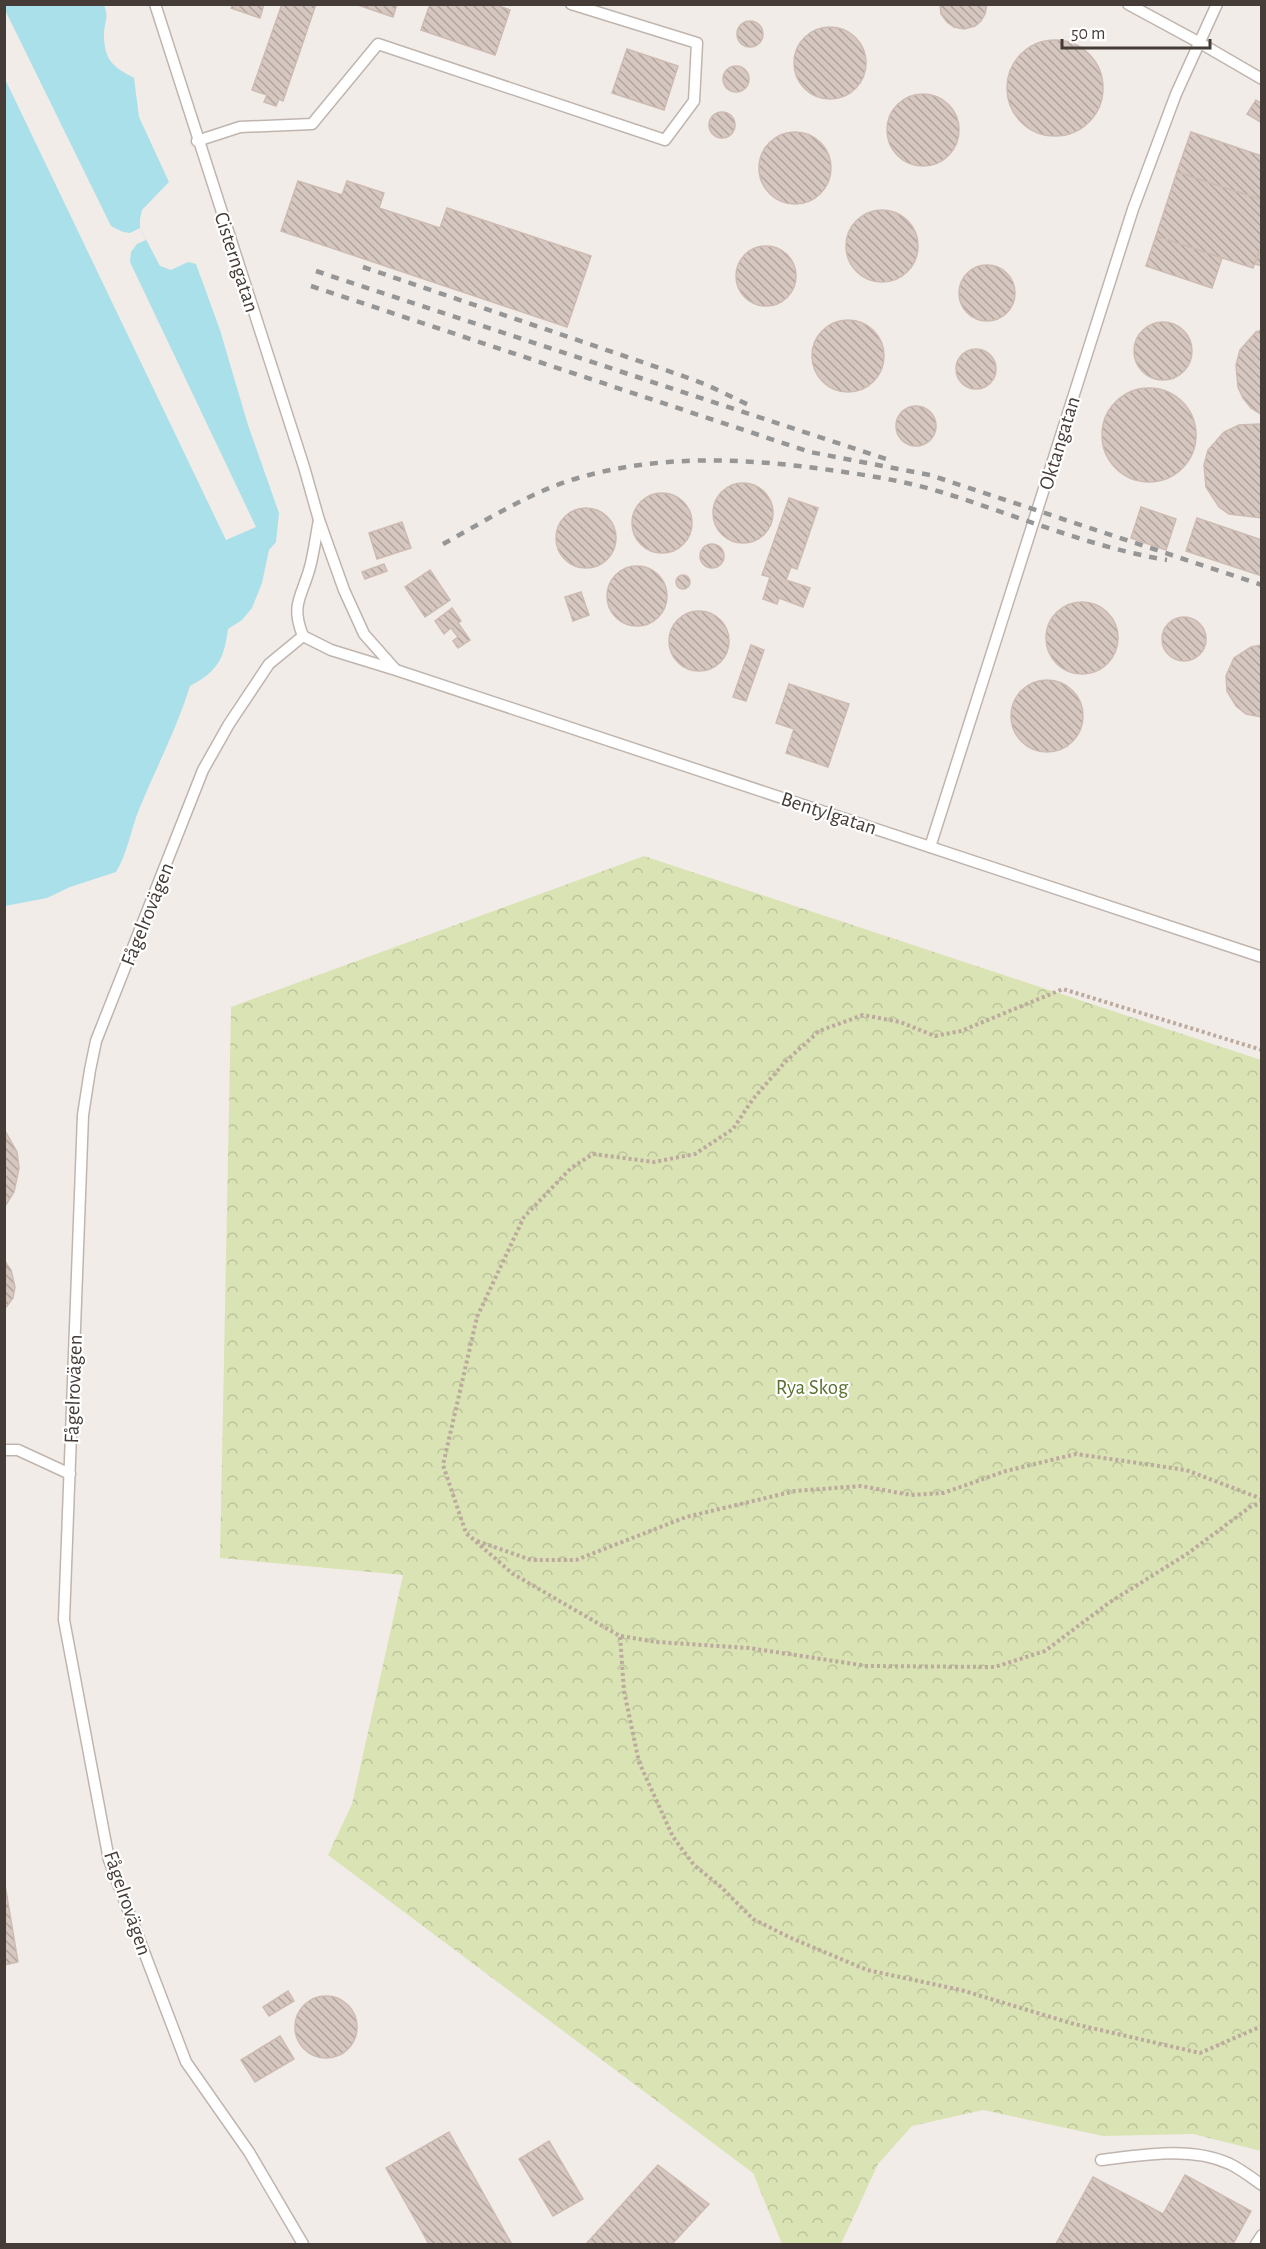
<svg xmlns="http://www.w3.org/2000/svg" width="1266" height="2249" viewBox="0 0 1266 2249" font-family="'Alegreya Sans',sans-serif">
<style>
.forest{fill:url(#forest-crowns)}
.water{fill:#a9e0ea}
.pier{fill:#f2ece8}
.building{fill:url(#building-back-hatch);stroke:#cdbbb2;stroke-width:1.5}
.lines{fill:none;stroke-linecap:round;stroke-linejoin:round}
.service-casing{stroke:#c0b5ae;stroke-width:13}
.path{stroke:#bdaa9e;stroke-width:4;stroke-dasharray:3 3;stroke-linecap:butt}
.service{stroke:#fff;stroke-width:10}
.rail{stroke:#969696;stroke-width:4.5;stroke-dasharray:8 8;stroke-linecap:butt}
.labels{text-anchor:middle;stroke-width:4.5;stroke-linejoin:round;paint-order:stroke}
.street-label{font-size:21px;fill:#453c37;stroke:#fff}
.park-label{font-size:21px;fill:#5a7130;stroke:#fff}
</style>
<defs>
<pattern id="forest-crowns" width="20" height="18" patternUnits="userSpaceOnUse" patternTransform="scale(1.5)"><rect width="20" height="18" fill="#dae3b4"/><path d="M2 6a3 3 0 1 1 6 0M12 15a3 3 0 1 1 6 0" fill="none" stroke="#bcc49b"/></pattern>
<pattern id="building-back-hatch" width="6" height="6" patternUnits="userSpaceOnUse" patternTransform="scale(1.5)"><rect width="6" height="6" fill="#d6c8c1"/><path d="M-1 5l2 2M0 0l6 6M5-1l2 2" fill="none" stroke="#afa49e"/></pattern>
</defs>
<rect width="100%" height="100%" fill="#f2ece8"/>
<path class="forest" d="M 644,856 L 1261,1060 L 1261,2151 L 1193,2134 L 1103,2136 L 983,2110 L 912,2126 L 878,2164 L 841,2244 L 782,2244 L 753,2173 L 328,1855 L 352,1804 L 403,1575 L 220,1558 L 231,1007 Z"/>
<path class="water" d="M 5,5 L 104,5 C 109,18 105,20 104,33 C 104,60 112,66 134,78 L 139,117 L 169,182 L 142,210 L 140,219 L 140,228 L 160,266 L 171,270 L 188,262 L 196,264 L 220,330 L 248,425 L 279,513 L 276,542 L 269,550 L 262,583 L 252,608 L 242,620 L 228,629 C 224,659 218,671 190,686 C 177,728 157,766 140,807 C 131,828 128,853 116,872 L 70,887 L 47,898 L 5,906 Z"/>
<path class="pier" d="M 5,10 L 111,226 L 123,232 L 130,233 L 140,228 L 146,240 L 137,244 L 131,252 L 130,262 L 256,527 L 226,540 L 5,79 Z"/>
<g class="building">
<path d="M 233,4 L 264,4 L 260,18 L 231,8 Z"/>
<path d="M 282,4 L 316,4 L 283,101 L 279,99 L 276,106 L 264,102 L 267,95 L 252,90 Z"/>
<path d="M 355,4 L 397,4 L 393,17 Z"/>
<path d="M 430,4 L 494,4 L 510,10 L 495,55 L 421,30 Z"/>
<path d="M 940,4 L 987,4 L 985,14 L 981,21 L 975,26 L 964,29 L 954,27 L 947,22 L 941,14 Z"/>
<circle cx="750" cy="34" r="13"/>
<circle cx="830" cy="63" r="36"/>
<circle cx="1055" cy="88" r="48"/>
<path d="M 627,49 L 678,66 L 664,110 L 612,93 Z"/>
<circle cx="736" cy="79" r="13"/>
<circle cx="923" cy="130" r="36"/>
<path d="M 1256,100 L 1262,104 L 1262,123 L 1247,114 Z"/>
<circle cx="722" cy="125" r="13"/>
<circle cx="795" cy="168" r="36"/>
<path d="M 1191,132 L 1262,156 L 1262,200 L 1177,172 Z"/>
<path d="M 1177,172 L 1262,200 L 1262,244 L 1253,268 L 1156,236 Z"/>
<path d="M 298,181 L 342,195 L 347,181 L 384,193 L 379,208 L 440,228 L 447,208 L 591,256 L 567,327 L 281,231 Z"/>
<circle cx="882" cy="246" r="36"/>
<path d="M 1156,236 L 1222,258 L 1212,288 L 1146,266 Z"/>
<path d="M 1262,244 L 1262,266 L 1255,264 Z"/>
<circle cx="766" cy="276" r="30"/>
<circle cx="987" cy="293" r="28"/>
<circle cx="848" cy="356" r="36"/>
<circle cx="1163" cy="351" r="29"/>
<path d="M 1262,330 L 1262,415 L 1251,408 L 1243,398 L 1238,387 L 1236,365 L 1240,350 L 1256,332 Z"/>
<circle cx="976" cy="369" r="20"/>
<circle cx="1149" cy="435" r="47"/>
<circle cx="916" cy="426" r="20"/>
<path d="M 1259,424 L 1262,425 L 1262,518 L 1229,514 L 1219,507 L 1206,487 L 1204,465 L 1208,450 L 1224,432 L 1239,425 Z"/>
<circle cx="743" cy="513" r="30"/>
<circle cx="662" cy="523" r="30"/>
<path d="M 789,498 L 818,508 L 797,569 L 791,567 L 786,580 L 810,588 L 803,607 L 779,598 L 777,604 L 763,599 L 770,577 L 762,575 Z"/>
<path d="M 1141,507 L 1176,519 L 1166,550 L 1131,538 Z"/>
<circle cx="586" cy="538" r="30"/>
<path d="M 1197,518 L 1262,540 L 1262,576 L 1186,551 Z"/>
<path d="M 402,522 L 411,548 L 377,559 L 369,533 Z"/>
<circle cx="712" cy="556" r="12"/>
<path d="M 384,564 L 387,571 L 365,579 L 362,572 Z"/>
<circle cx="637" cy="596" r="30"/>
<path d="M 430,570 L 450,600 L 425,617 L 405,587 Z"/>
<circle cx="683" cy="582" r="7"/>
<path d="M 581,592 L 589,615 L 573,621 L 565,597 Z"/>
<circle cx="1082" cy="638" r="36"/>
<path d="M 452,608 L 461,621 L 458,623 L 470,640 L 458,648 L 453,641 L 458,637 L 451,628 L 444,634 L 435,621 Z"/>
<circle cx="699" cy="641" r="30"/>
<circle cx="1184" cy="639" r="22"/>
<path d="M 751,645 L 764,650 L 746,701 L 733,697 Z"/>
<path d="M 1262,645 L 1262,717 L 1246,714 L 1236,706 L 1227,691 L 1226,676 L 1234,658 L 1251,647 Z"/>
<circle cx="1047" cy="716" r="36"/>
<path d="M 789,684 L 849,704 L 828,767 L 786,753 L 794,729 L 776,723 Z"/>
<path d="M 4,1129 L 17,1152 L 19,1168 L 14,1192 L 4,1208 Z"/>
<path d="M 4,1260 L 11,1270 L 15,1287 L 13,1298 L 4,1310 Z"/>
<path d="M 4,1879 L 18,1962 L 4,1965 Z"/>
<path d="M 288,1991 L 294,2001 L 269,2016 L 263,2007 Z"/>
<circle cx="326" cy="2027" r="31"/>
<path d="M 280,2036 L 294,2059 L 255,2082 L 241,2060 Z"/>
<path d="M 449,2132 L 511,2243 L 509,2244 L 429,2244 L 386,2168 Z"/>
<path d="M 549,2141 L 583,2199 L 553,2216 L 519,2159 Z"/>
<path d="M 658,2165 L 709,2204 L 672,2244 L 586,2244 Z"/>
<path d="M 1185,2175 L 1251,2211 L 1233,2244 L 1056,2244 L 1093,2177 L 1163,2214 Z"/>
</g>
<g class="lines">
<defs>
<g id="service">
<path d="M 155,4 L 304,467 L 319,520 L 344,590 L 364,634 L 395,669"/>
<path d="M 1128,4 L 1200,43 L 1262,79"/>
<path d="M 197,141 L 240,127 L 312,124 L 378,44 L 665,140 L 694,101 L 697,43 L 571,4"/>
<path d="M 303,636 C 290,604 302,597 310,567 C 314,552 316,535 319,520"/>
<path d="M 930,847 L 1133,209 L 1176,94 L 1217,4"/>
<path d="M 4,1450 L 18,1450 L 70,1474"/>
<path d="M 1101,2160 C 1143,2155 1191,2146 1230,2164 C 1242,2170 1252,2178 1262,2185"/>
<path d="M 303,2244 L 249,2152 L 186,2062 L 109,1860 L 64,1620 L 83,1115 L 90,1070 L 96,1041 L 203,770 L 229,724 L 269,664 L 303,636 L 331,650 L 396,670 L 1262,957"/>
<path d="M 1256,2244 L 1262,2235"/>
</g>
</defs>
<use href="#service" class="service-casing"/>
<g class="path">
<path d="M 1262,1050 L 1063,989 L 961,1031 L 935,1036 L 900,1022 L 863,1015 L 819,1031 L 785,1062 L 753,1099 L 733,1129 L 695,1154 L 654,1162 L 593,1154 L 571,1168 L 524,1217 L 477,1317 L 443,1465 L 466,1533 L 513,1574 L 620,1636 L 624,1691 L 639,1762 L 673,1837 L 694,1865 L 721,1887 L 753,1919 L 791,1938 L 867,1970 L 961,1990 L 1074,2024 L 1200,2053 L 1262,2026"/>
<path d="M 477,1541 L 531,1560 L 576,1560 L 686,1517 L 795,1491 L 861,1486 L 911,1495 L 943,1493 L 1006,1471 L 1076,1454 L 1186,1470 L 1262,1499"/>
<path d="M 621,1636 L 657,1642 L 749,1648 L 867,1666 L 995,1667 L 1045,1651 L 1110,1602 L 1187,1554 L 1250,1507 L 1262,1502"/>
</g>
<use href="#service" class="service"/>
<g class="rail">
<path d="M 363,267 L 683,376 L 707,385 L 753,407"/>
<path d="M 316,271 L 892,461"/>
<path d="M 311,286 L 810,452 L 930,475 L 1262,585"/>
<path d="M 443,544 C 487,520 530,492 578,478 C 660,454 745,458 830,470 C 867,475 905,481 941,492 C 1016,515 1089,547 1167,560"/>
</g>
</g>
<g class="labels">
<g class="street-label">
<text transform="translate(237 262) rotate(72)" y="7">Cisterngatan</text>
<text transform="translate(1059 443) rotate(-73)" y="7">Oktangatan</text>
<text transform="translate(829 813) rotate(18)" y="7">Bentylgatan</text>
<text transform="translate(147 914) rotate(-68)" y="7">Fågelrovägen</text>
<text transform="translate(73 1389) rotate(-88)" y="7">Fågelrovägen</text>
<text transform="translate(128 1903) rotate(71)" y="7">Fågelrovägen</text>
</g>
<g class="park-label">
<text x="812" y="1394">Rya Skog</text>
</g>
</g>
<rect width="1266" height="2249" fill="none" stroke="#453c37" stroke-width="12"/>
<path d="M1062 39v9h148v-9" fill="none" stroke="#453c37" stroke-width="3"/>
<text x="1071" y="39" font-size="18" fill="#453c37" stroke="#ffffff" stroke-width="4.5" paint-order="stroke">50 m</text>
</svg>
